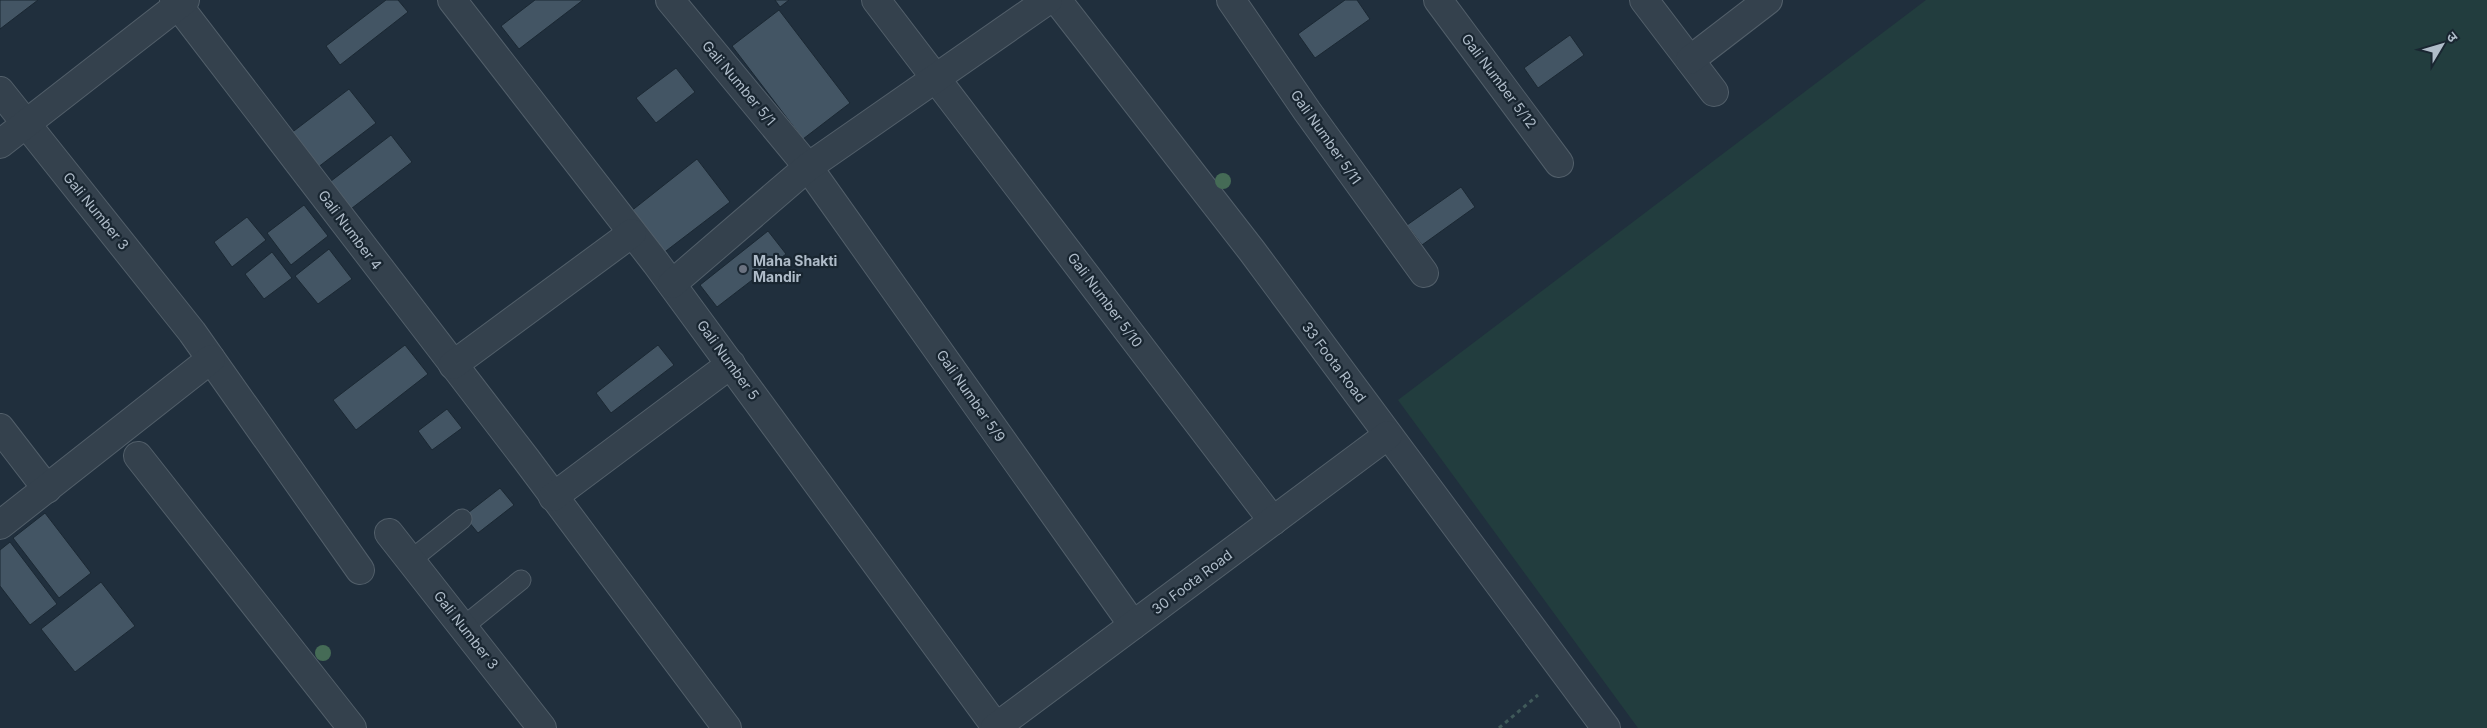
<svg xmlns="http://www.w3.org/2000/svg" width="2487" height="728" viewBox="0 0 2487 728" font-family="Inter,'Noto Sans Devanagari',sans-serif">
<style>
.green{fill:#223d3e}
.building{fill:#435564;stroke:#1b2833}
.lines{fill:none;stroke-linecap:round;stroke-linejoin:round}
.service-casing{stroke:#525f6a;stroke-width:21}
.minor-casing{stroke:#525f6a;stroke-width:30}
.path{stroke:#405a5a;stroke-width:3;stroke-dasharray:4 4;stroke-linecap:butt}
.service{stroke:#34414d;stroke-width:19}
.minor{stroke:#34414d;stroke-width:28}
.tree{fill:#456b56}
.worship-dot{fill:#6b7280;stroke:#192631;stroke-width:2}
.labels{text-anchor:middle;stroke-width:4.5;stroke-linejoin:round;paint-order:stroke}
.street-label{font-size:14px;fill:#afbcc9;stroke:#192631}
.poi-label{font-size:14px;font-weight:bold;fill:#afbcc9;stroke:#192631;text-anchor:start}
</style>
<rect width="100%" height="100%" fill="#202f3d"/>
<path class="green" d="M 1926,0 L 2487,0 L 2487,728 L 1638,728 L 1398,400 Z"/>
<g class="building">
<path d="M 0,0 L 38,0 L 0,29 Z"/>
<path d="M 386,0 L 398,0 L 408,12 L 340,65 L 326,46 Z"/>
<path d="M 535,0 L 583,0 L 519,49 L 501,26 Z"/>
<path d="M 775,0 L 789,0 L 780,7 Z"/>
<path d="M 1345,0 L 1357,0 L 1370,19 L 1315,58 L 1298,34 Z"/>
<path d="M 779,10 L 850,103 L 803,139 L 732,46 Z"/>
<path d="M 1570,35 L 1584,55 L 1538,88 L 1524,68 Z"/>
<path d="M 676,68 L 695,92 L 656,123 L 636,98 Z"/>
<path d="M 349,89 L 376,123 L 313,171 L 286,137 Z"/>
<path d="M 391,135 L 412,162 L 343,215 L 322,188 Z"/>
<path d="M 697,159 L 730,202 L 662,254 L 630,212 Z"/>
<path d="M 1461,187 L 1475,207 L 1422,245 L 1407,225 Z"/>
<path d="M 304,205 L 328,236 L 291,265 L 267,233 Z"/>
<path d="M 247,217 L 266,240 L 232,267 L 214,242 Z"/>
<path d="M 768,231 L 786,254 L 717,307 L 700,285 Z"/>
<path d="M 329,249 L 352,279 L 318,304 L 295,276 Z"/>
<path d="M 272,252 L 292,278 L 264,299 L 245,274 Z"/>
<path d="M 405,345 L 428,374 L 356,430 L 333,400 Z"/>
<path d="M 658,345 L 674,365 L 611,413 L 596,393 Z"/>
<path d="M 447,409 L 462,428 L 432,450 L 418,431 Z"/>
<path d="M 500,488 L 514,505 L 478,533 L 464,516 Z"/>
<path d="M 45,513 L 91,573 L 59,598 L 13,538 Z"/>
<path d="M 10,542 L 57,604 L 30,625 L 0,586 L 0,550 Z"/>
<path d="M 101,582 L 135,626 L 75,672 L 41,629 Z"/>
</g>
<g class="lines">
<defs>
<g id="service">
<path d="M 411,560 L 462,519"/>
<path d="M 463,627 L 521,580"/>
</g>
<g id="minor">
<path d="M 174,0 L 526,459 L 727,728"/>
<path d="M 452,0 L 656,263 L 996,727"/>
<path d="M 670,0 L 808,167 L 1133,625"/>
<path d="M 876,0 L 1273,521"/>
<path d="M 1057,0 L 1252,251 L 1606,728"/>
<path d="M 1231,0 L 1307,111 L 1424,273"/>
<path d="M 1438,0 L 1559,163"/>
<path d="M 1644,0 L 1714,92"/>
<path d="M 1690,60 L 1768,0"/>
<path d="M 0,91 L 192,332 L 360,570"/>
<path d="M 0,144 L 185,0"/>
<path d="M 672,284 L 808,167 L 1048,0"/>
<path d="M 453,365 L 632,233"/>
<path d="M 0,428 L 47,489"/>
<path d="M 138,456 L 352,728"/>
<path d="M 553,497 L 731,364"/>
<path d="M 0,525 L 211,359"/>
<path d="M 389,533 L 542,728"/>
<path d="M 995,728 L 1388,435"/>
</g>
</defs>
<use href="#service" class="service-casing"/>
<use href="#minor" class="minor-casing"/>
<path class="path" d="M 1499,728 L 1538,695"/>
<use href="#service" class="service"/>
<use href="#minor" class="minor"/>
</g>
<g class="tree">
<circle cx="1223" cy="181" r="8"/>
<circle cx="323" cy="653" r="8"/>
</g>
<circle class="worship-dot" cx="743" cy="269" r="5"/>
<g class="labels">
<g class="street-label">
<text transform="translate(1499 81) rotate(53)" y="5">Gali Number 5/12</text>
<text transform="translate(739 83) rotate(50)" y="5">Gali Number 5/1</text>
<text transform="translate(1326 137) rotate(55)" y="5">Gali Number 5/11</text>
<text transform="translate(96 211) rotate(51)" y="5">Gali Number 3</text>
<text transform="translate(350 230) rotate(53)" y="5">Gali Number 4</text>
<text transform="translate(1105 300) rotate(53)" y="5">Gali Number 5/10</text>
<text transform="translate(728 360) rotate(54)" y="5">Gali Number 5</text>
<text transform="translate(1334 362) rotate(53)" y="5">33 Foota Road</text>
<text transform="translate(971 396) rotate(55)" y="5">Gali Number 5/9</text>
<text transform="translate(1192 582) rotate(-37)" y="5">30 Foota Road</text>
<text transform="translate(466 630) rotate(52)" y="5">Gali Number 3</text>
</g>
<g class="poi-label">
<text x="753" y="266">Maha Shakti<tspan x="753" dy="16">Mandir</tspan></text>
</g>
</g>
<g transform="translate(2442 45) rotate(52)" stroke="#192631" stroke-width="4" paint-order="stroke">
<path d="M0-4L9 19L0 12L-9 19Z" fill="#afbcc9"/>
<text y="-8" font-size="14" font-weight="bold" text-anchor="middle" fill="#afbcc9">उ</text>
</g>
</svg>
